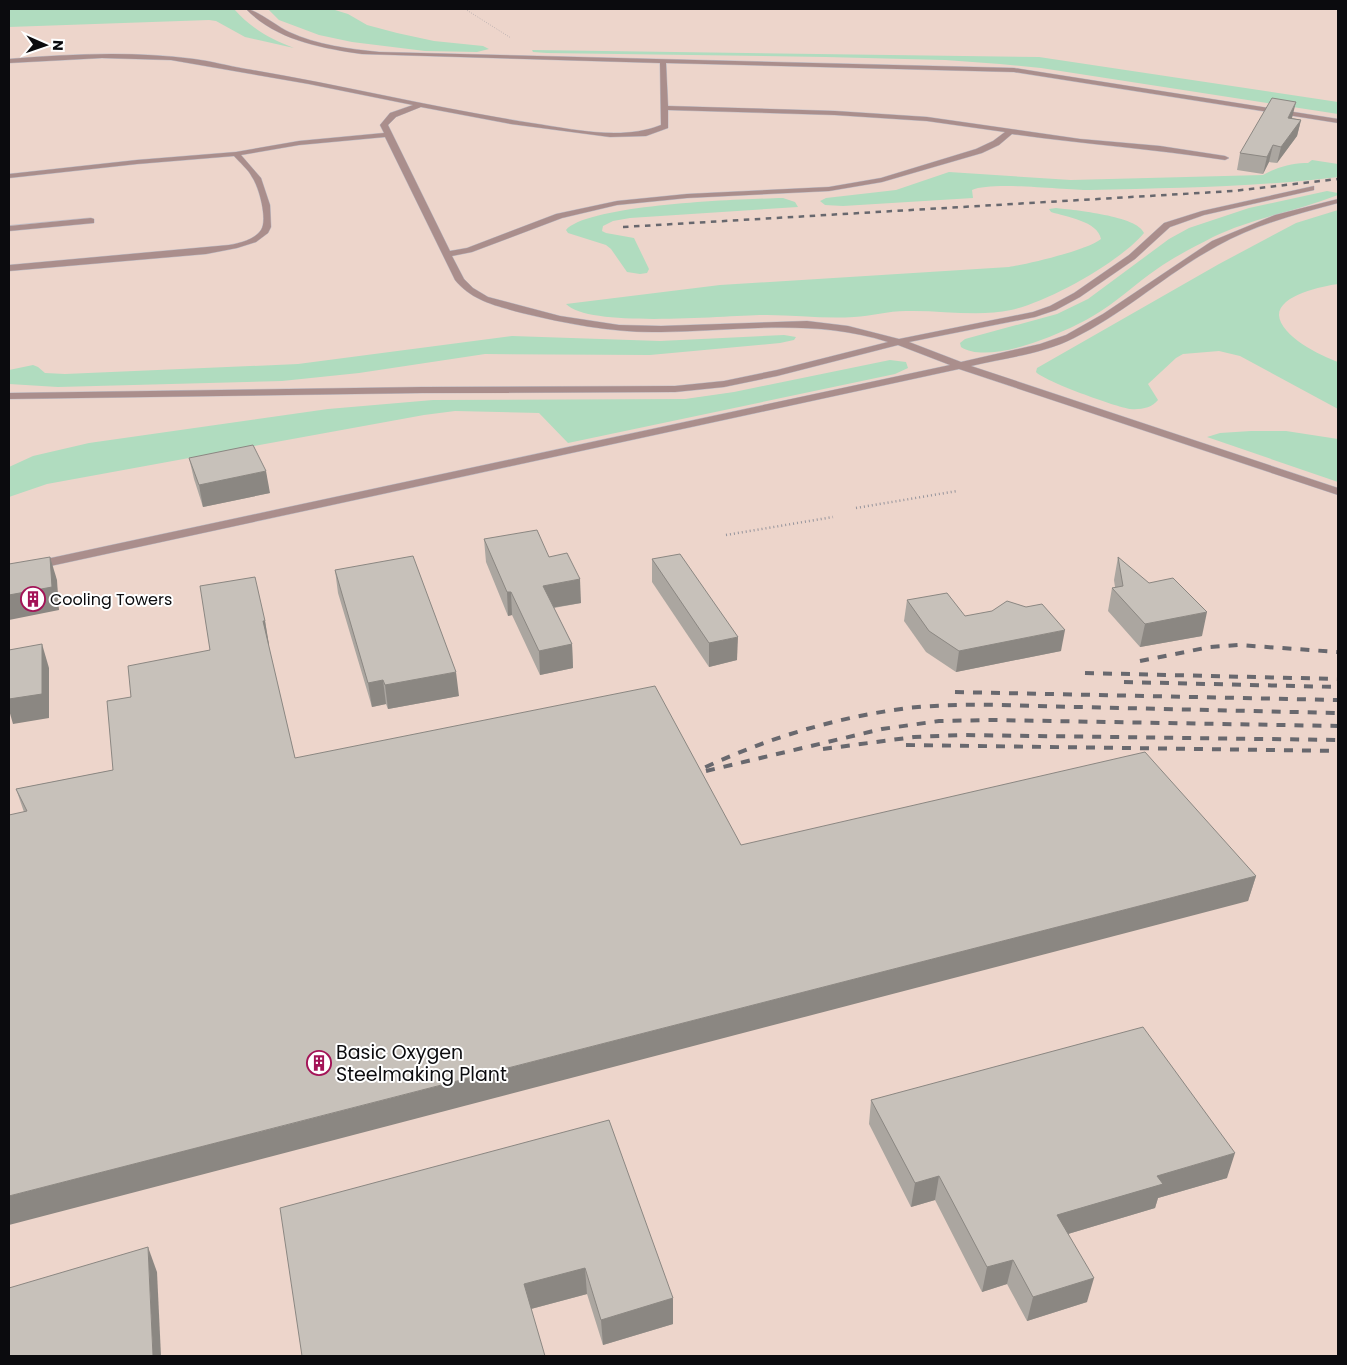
<svg xmlns="http://www.w3.org/2000/svg" width="1347" height="1365" viewBox="0 0 1347 1365" font-family="Poppins,sans-serif">
<style>
.industrial{fill:#edd5cb}
.green{fill:#b0dcbf}
.lines{fill:none;stroke-linecap:round;stroke-linejoin:round}
.service-casing{stroke:#c1c0c9;stroke-width:1}
.path-far1{stroke:#95949c;stroke-width:1;stroke-dasharray:0.5 2;stroke-linecap:butt}
.path{stroke:#95949c;stroke-width:2.5;stroke-dasharray:1 3;stroke-linecap:butt}
.service{fill:#aa8e8c;fill-rule:evenodd}
.rail-far1{stroke:#68686e;stroke-width:2.5;stroke-dasharray:5.5 5.5;stroke-linecap:butt}
.rail{stroke:#68686e;stroke-width:4;stroke-dasharray:9 9;stroke-linecap:butt}
.wall{fill:#aba6a0}
.shaded-wall{fill:#8b8782}
.building{fill:#c7c1ba;stroke:#8b8782}
.labels{text-anchor:middle;stroke-width:4;stroke-linejoin:round;paint-order:stroke}
.poi-label{font-size:16px;fill:#0b0b0e;stroke:#fff;text-anchor:start}
.near-poi-label{font-size:19px;fill:#0b0b0e;stroke:#fff;text-anchor:start}
</style>
<rect width="100%" height="100%" fill="#e4e3ed"/>
<rect class="industrial" x="9" y="9" width="1329" height="1347"/>
<g class="green">
<path d="M 9,9 L 234,9 C 252,29 270,39 294,48 L 245,37 L 216,21 L 209,20 L 9,27 Z"/>
<path d="M 268,9 L 335,10 L 348,14 L 367,25 L 397,33 L 434,41 L 483,46 L 489,49 L 477,52 L 425,51 L 352,42 L 319,35 L 279,20 Z"/>
<path d="M 532,50 L 1039,57 L 1338,102 L 1338,114 L 1041,68 L 1000,64 L 945,60 L 826,57 L 547,53 L 533,52 Z"/>
<path d="M 1312,160 L 1338,164 L 1338,177 C 1256,187 1173,188 1090,190 C 1064,190 992,181 972,190 L 973,198 L 843,206 L 825,205 L 820,201 L 826,198 L 896,190 L 949,172 L 1071,180 L 1263,175 C 1275,168 1293,162 1308,163 Z"/>
<path d="M 1327,191 L 1338,193 L 1338,195 C 1297,211 1253,218 1213,237 C 1194,247 1174,257 1157,269 C 1135,284 1116,303 1093,316 C 1066,332 990,366 961,347 L 960,343 L 965,339 L 1057,314 L 1088,299 L 1169,239 L 1189,228 L 1249,208 Z"/>
<path d="M 783,198 L 795,202 L 798,207 L 630,218 L 613,221 L 603,226 L 602,231 L 606,233 L 634,238 L 649,269 L 647,273 L 640,274 L 627,272 L 611,249 L 606,245 L 568,233 L 566,230 C 589,204 744,199 783,198 Z"/>
<path d="M 1056,208 C 1074,210 1138,216 1144,233 C 1120,262 1048,302 1011,310 C 978,317 941,310 906,311 C 888,311 871,316 854,317 C 825,319 796,315 767,315 C 728,315 590,329 566,304 L 720,285 L 1009,267 C 1028,264 1088,250 1101,239 C 1098,221 1066,217 1051,212 L 1049,209 Z"/>
<path d="M 1338,210 L 1338,284 C 1323,286 1279,295 1279,315 C 1280,336 1321,356 1338,362 L 1338,409 L 1240,356 L 1219,351 L 1183,354 L 1176,358 L 1148,384 L 1158,400 C 1152,408 1140,410 1130,409 C 1116,407 1044,381 1036,372 L 1037,368 L 1219,264 L 1296,223 Z"/>
<path d="M 784,335 L 796,337 L 794,340 L 780,343 L 650,355 L 485,354 L 359,373 L 282,381 L 58,387 L 9,384 L 9,370 L 33,365 L 38,367 L 45,373 L 65,374 L 298,364 L 512,336 L 660,341 Z"/>
<path d="M 890,360 L 906,362 L 908,368 L 895,374 L 568,443 L 539,413 L 455,411 L 424,415 L 47,484 L 9,497 L 9,467 L 33,456 L 89,443 L 328,409 L 433,400 L 685,399 L 734,392 Z"/>
<path d="M 1251,431 L 1286,431 L 1338,439 L 1338,482 L 1207,437 L 1220,433 Z"/>
</g>
<g class="lines">
<defs>
<g id="service">
<path d="M 246,9 C 254,8 278,27 289,32 C 317,45 349,49 379,52 L 1014,68 L 1338,119 L 1338,123 L 1014,72 L 666,63 L 668,106 L 835,111 L 927,117 L 1080,139 L 1160,146 L 1225,156 L 1229,158 L 1225,160 C 1154,149 1083,144 1012,134 L 999,145 L 982,153 L 882,182 L 829,191 L 687,198 L 617,205 L 562,218 L 472,252 L 452,256 L 464,279 L 473,288 L 488,297 L 560,316 L 619,325 L 661,326 L 807,321 L 848,326 L 899,339 L 1033,312 L 1050,306 L 1074,293 L 1129,255 L 1164,223 L 1202,211 L 1314,186 L 1314,190 L 1204,215 L 1170,227 L 1135,259 L 1080,297 L 1056,310 L 1035,317 L 909,342 L 961,362 L 1040,344 L 1066,335 L 1103,314 L 1212,241 L 1275,215 L 1338,199 L 1338,203 C 1297,214 1254,225 1217,246 C 1167,273 1125,313 1074,338 C 1043,354 1004,358 971,366 L 1338,488 L 1338,495 L 959,369 L 9,575 L 9,567 L 950,365 L 898,345 L 777,376 L 724,387 L 675,392 L 422,393 L 9,399 L 9,393 L 422,387 L 675,386 L 724,381 L 777,370 L 888,342 C 813,318 738,331 661,332 C 614,333 568,324 522,313 C 497,306 472,301 455,280 L 385,137 L 299,145 L 241,155 L 261,178 L 270,205 L 271,227 L 268,233 L 256,242 L 237,248 L 206,254 L 9,271 L 9,265 L 229,245 C 240,243 254,240 261,230 C 268,220 259,187 252,177 C 248,169 240,163 234,156 L 137,164 L 9,178 L 9,174 L 137,160 L 236,152 L 299,141 L 384,133 L 380,125 L 390,113 L 413,105 L 309,84 L 171,60 L 102,58 L 9,63 L 9,59 C 70,54 132,51 194,59 C 211,61 228,66 246,69 C 341,85 435,108 531,123 C 572,129 622,141 661,125 L 660,63 L 362,54 C 321,48 276,40 246,9 ZM 421,107 L 511,124 L 610,137 L 646,136 L 668,128 L 668,110 L 835,115 L 927,121 L 1005,132 L 993,141 L 976,149 L 881,178 L 829,187 L 687,194 L 617,201 L 556,214 L 467,248 L 450,251 L 388,125 L 396,117 Z"/>
<path d="M 91,218 L 94,219 L 94,223 L 9,231 L 9,226 Z"/>
</g>
</defs>
<use href="#service" class="service-casing"/>
<path class="path-far1" d="M 465,9 L 511,38"/>
<g class="path">
<path d="M 856,508 L 957,491"/>
<path d="M 726,535 L 833,517"/>
</g>
<use href="#service" class="service"/>
<path class="rail-far1" d="M 623,227 L 1233,191 L 1338,179"/>
<g class="rail">
<path d="M 1140,661 L 1210,647 L 1238,645 L 1338,652"/>
<path d="M 1085,673 L 1338,679"/>
<path d="M 1124,682 L 1338,687"/>
<path d="M 955,692 L 1338,700"/>
<path d="M 906,745 L 1338,751"/>
<path d="M 823,749 L 914,737 L 962,735 L 1338,740"/>
<path d="M 706,771 L 882,729 L 939,721 L 993,720 L 1338,726"/>
<path d="M 689,775 C 758,741 831,718 908,708 C 964,702 1022,706 1078,707 C 1165,709 1251,711 1338,713"/>
</g>
</g>
<g class="wall">
<path d="M 1292,118 L 1301,120 L 1297,136 L 1277,163 L 1269,162 L 1263,174 L 1237,170 L 1240,153 Z"/>
<path d="M 189,458 L 270,493 L 203,507 L 194,479 Z"/>
<path d="M 484,539 L 549,557 L 581,603 L 554,608 L 572,644 L 573,668 L 540,675 L 512,615 L 508,616 L 486,562 Z"/>
<path d="M 1118,557 L 1202,636 L 1140,647 L 1108,611 L 1112,588 L 1115,587 L 1114,580 Z"/>
<path d="M 652,559 L 737,660 L 709,667 L 652,582 Z"/>
<path d="M 335,570 L 459,696 L 388,709 L 386,704 L 372,707 L 338,593 Z"/>
<path d="M 907,600 L 965,616 L 1061,651 L 956,672 L 926,652 L 904,621 Z"/>
<path d="M 265,621 L 269,645 L 268,645 L 295,758 L 741,845 L 1256,876 L 1248,901 L 24,812 L 16,789 L 113,770 L 131,697 L 210,650 Z"/>
<path d="M 871,1100 L 1227,1178 L 1158,1198 L 1155,1208 L 1068,1234 L 1087,1302 L 1027,1321 L 1007,1284 L 982,1292 L 935,1200 L 911,1207 L 869,1124 Z"/>
<path d="M 609,1120 L 673,1324 L 603,1345 L 587,1294 L 531,1309 L 302,1356 Z"/>
</g>
<g class="shaded-wall">
<path d="M 1296,102 L 1292,118 L 1284,134 L 1288,118 Z"/>
<path d="M 1301,120 L 1297,136 L 1277,163 L 1281,147 Z"/>
<path d="M 1273,145 L 1269,162 L 1263,174 L 1267,157 Z"/>
<path d="M 266,471 L 270,493 L 203,507 L 199,485 Z"/>
<path d="M 50,557 L 57,580 L 59,610 L 9,620 L 9,595 Z"/>
<path d="M 580,579 L 581,603 L 544,609 L 543,586 Z"/>
<path d="M 507,592 L 511,592 L 512,615 L 508,616 Z"/>
<path d="M 1207,612 L 1202,636 L 1140,647 L 1145,624 Z"/>
<path d="M 263,621 L 265,621 L 269,645 L 267,645 Z"/>
<path d="M 1065,630 L 1061,651 L 956,672 L 959,651 Z"/>
<path d="M 738,637 L 737,660 L 709,667 L 709,643 Z"/>
<path d="M 42,644 L 49,668 L 49,718 L 13,724 L 9,710 L 9,699 Z"/>
<path d="M 572,644 L 573,668 L 540,675 L 539,651 Z"/>
<path d="M 456,672 L 459,696 L 388,709 L 385,685 Z"/>
<path d="M 383,680 L 386,704 L 372,707 L 368,683 Z"/>
<path d="M 1256,876 L 1248,901 L 9,1225 L 9,1196 Z"/>
<path d="M 1235,1153 L 1227,1178 L 1158,1198 L 1155,1208 L 1051,1239 L 1057,1215 L 1157,1176 Z"/>
<path d="M 939,1176 L 935,1200 L 911,1207 L 915,1183 Z"/>
<path d="M 148,1247 L 157,1272 L 161,1356 L 153,1356 Z"/>
<path d="M 1013,1260 L 1007,1284 L 982,1292 L 987,1267 Z"/>
<path d="M 585,1268 L 587,1294 L 527,1310 L 524,1284 Z"/>
<path d="M 1094,1278 L 1087,1302 L 1027,1321 L 1033,1297 Z"/>
<path d="M 673,1298 L 673,1324 L 603,1345 L 601,1320 Z"/>
</g>
<g class="building">
<path d="M 1272,98 L 1296,102 L 1288,118 L 1301,120 L 1281,147 L 1273,145 L 1267,157 L 1240,153 Z"/>
<path d="M 253,445 L 266,471 L 199,485 L 189,458 Z"/>
<path d="M 537,530 L 549,557 L 567,553 L 580,579 L 543,586 L 572,644 L 539,651 L 511,592 L 507,592 L 484,539 Z"/>
<path d="M 680,554 L 738,637 L 709,643 L 652,559 Z"/>
<path d="M 413,556 L 456,672 L 385,685 L 383,680 L 368,683 L 335,570 Z"/>
<path d="M 50,557 L 52,587 L 9,595 L 9,564 Z"/>
<path d="M 1118,557 L 1149,583 L 1173,578 L 1207,612 L 1145,624 L 1112,588 L 1123,586 Z"/>
<path d="M 255,577 L 265,621 L 263,621 L 295,758 L 655,686 L 741,845 L 1145,752 L 1256,876 L 9,1196 L 9,815 L 27,811 L 16,789 L 113,770 L 107,701 L 131,697 L 128,666 L 210,650 L 200,586 Z"/>
<path d="M 947,593 L 965,616 L 992,611 L 1007,601 L 1026,607 L 1042,604 L 1065,630 L 959,651 L 929,631 L 907,600 Z"/>
<path d="M 42,644 L 42,694 L 9,699 L 9,650 Z"/>
<path d="M 1143,1027 L 1235,1153 L 1157,1176 L 1163,1184 L 1057,1215 L 1094,1278 L 1033,1297 L 1013,1260 L 987,1267 L 939,1176 L 915,1183 L 871,1100 Z"/>
<path d="M 609,1120 L 673,1298 L 601,1320 L 585,1268 L 524,1284 L 545,1356 L 302,1356 L 280,1208 Z"/>
<path d="M 148,1247 L 153,1356 L 9,1356 L 9,1288 Z"/>
</g>
<defs>
<symbol id="building-ring" viewBox="-11 -11 22 22"><circle r="9.5" fill="#fff" stroke="#a31357" stroke-width="1.5"/><path d="M-4-6H4V6H1V3H-1V6H-4ZM-2.5-4.3h1.7v1.8h-1.7ZM.8-4.3h1.7v1.8H.8ZM-2.5-1h1.7V.8h-1.7ZM.8-1h1.7V.8H.8Z" fill="#a31357"/></symbol>
</defs>
<g fill-rule="evenodd">
<use href="#building-ring" x="19" y="585" width="28" height="28"/>
<use href="#building-ring" x="305" y="1049" width="28" height="28"/>
</g>
<g class="labels">
<g class="poi-label">
<text x="50" y="605">Cooling Towers</text>
</g>
<g class="near-poi-label">
<text x="336" y="1059">Basic Oxygen<tspan x="336" dy="22">Steelmaking Plant</tspan></text>
</g>
</g>
<rect width="1347" height="1365" fill="none" stroke="#0b0b0e" stroke-width="20"/>
<g transform="translate(45 45) rotate(92)" stroke="#ffffff" stroke-width="4" paint-order="stroke">
<path d="M0-4L9 19L0 12L-9 19Z" fill="#0b0b0e"/>
<text y="-8" font-size="14" font-weight="bold" text-anchor="middle" fill="#0b0b0e">N</text>
</g>
</svg>
